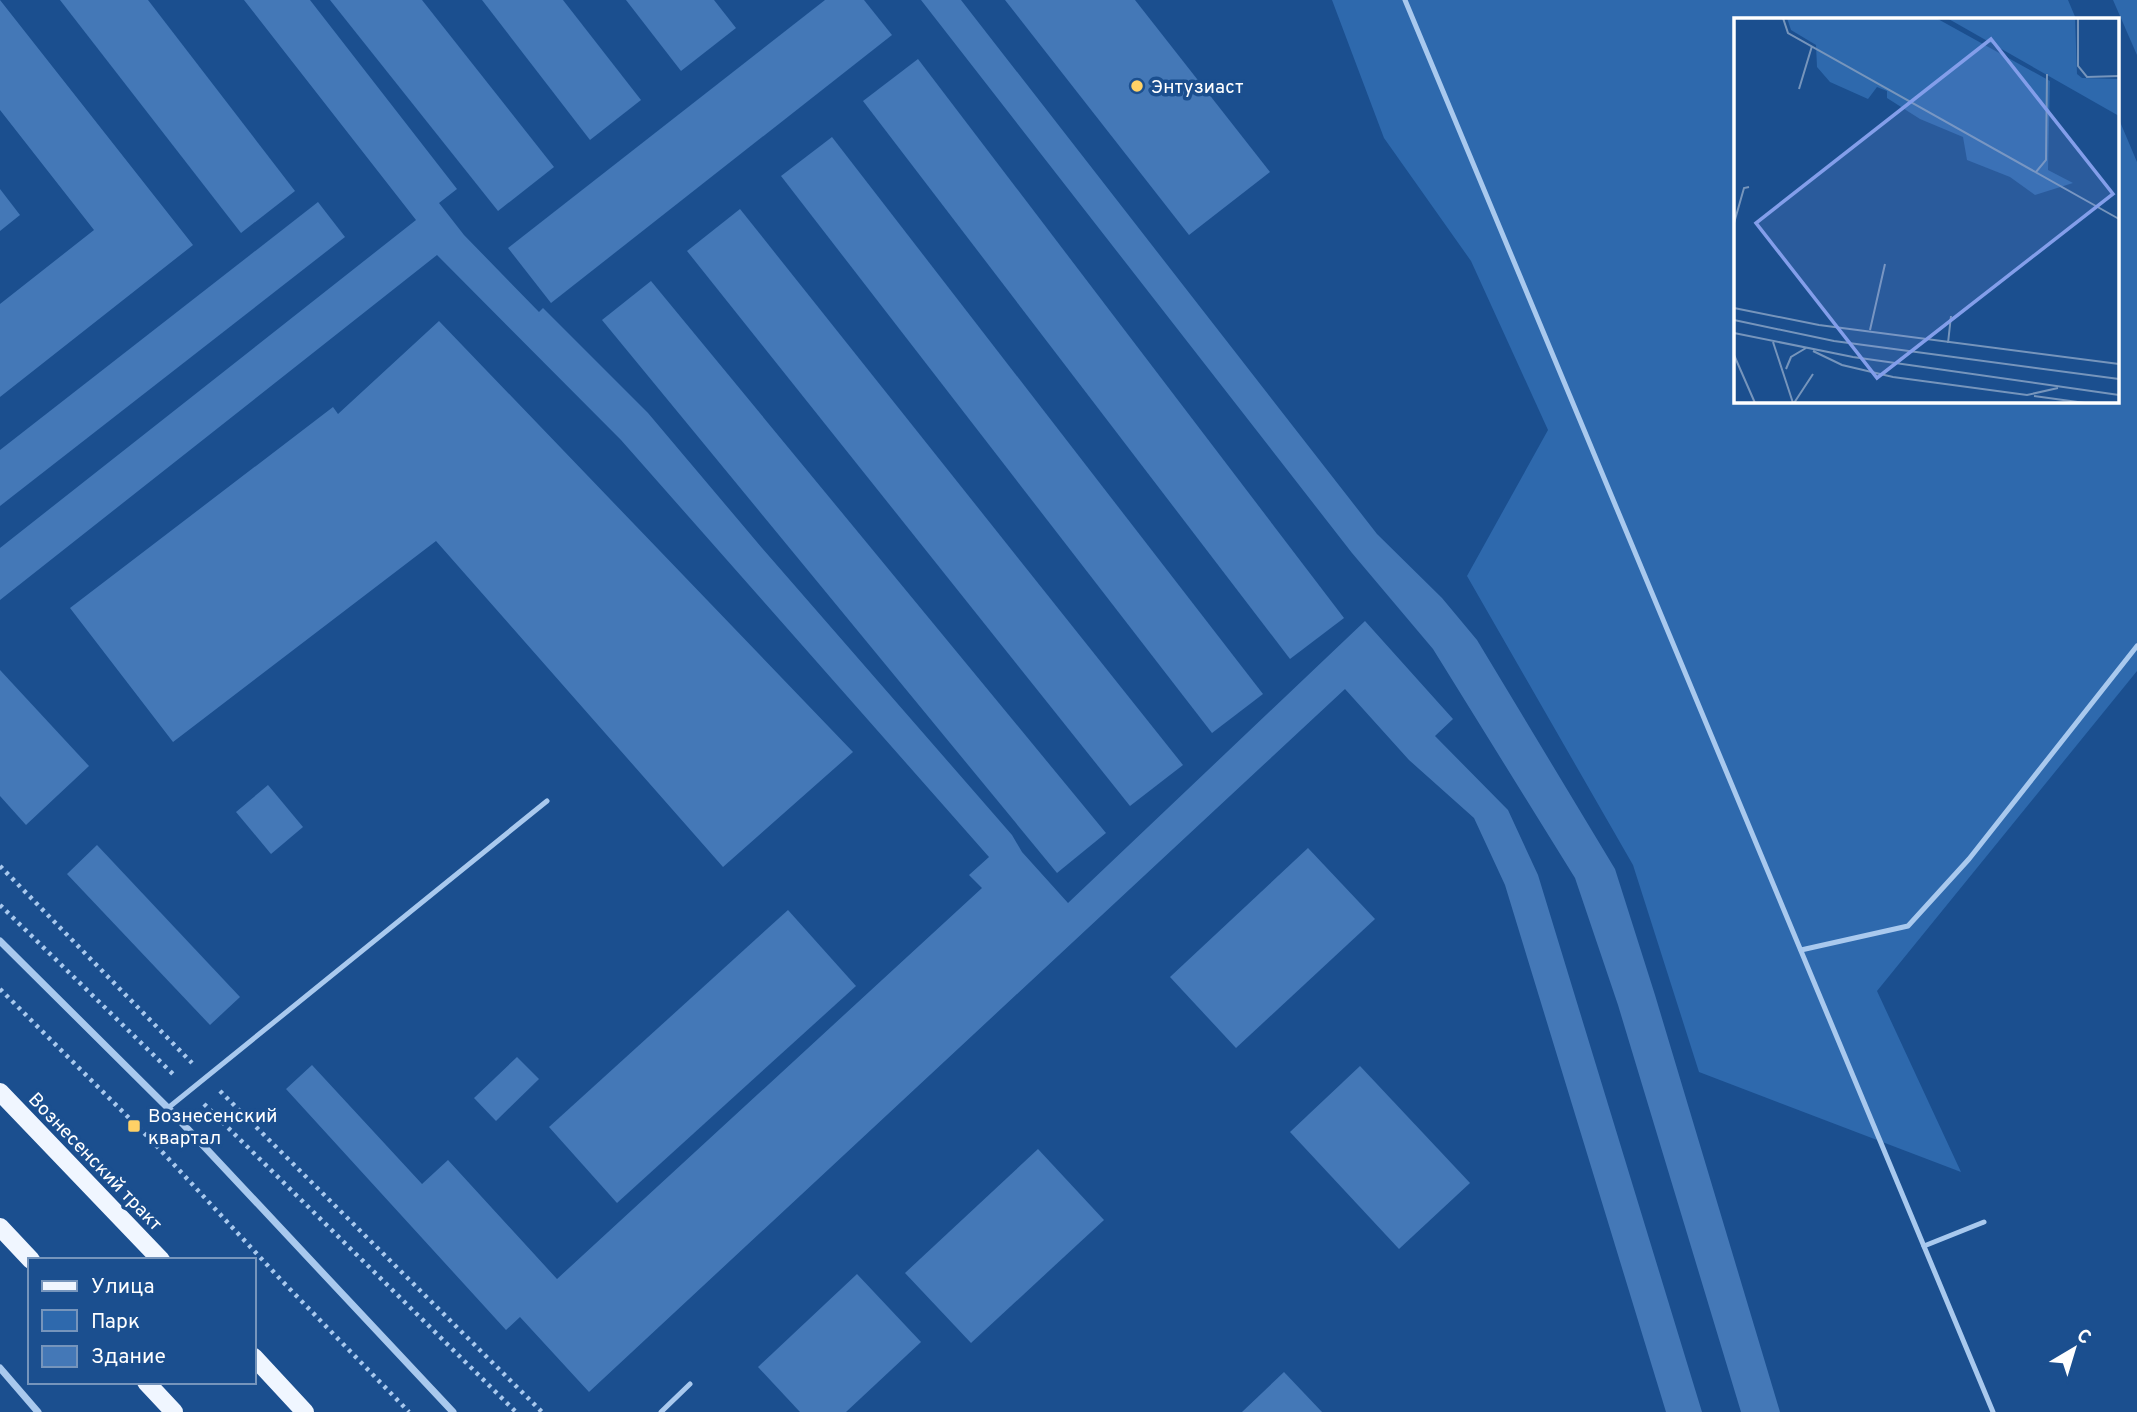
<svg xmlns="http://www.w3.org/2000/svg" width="2137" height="1412" viewBox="0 0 2137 1412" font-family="Overpass,sans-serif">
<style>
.green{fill:#2e69ad}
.building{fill:#4478b7}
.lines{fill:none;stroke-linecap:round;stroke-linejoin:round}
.path{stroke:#a9c9ee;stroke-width:4.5;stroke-dasharray:3.5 5;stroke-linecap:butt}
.service{stroke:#a9c9ee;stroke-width:5}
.minor{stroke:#a9c9ee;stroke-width:7}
.primary{stroke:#f0f6ff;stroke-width:18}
.poi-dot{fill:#ffd166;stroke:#1b4f8f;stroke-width:2.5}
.labels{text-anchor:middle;stroke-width:7;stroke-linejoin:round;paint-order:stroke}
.poi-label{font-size:19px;fill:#fff;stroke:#1b4f8f;text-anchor:start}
.street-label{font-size:19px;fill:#fff;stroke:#1b4f8f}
.inset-road{fill:none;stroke:#7695bc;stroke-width:2}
.view{fill:#839eea;fill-opacity:0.15;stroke:#839eea;stroke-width:3.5}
.inset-edge{fill:none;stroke:#fff;stroke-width:3.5}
</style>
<rect width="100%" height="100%" fill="#1b4f8f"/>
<g class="green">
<path d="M 1332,0 L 2068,0 L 2076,19 L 1736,19 L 1736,401 L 2118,401 L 2118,117 L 2137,162 L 2137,671 L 1877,991 L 1961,1172 L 1699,1072 L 1633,865 L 1467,576 L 1548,430 L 1471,261 L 1384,138 Z"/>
<path d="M 2113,0 L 2137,0 L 2137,55 Z"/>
</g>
<g class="building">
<path d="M 0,0 L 193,245 L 0,397 L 0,304 L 94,230 L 0,110 Z"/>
<path d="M 60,0 L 148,0 L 295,191 L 241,233 Z"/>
<path d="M 244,0 L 310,0 L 457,189 L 439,203 L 464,235 L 539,312 L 543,308 L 648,413 L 762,548 L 1012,835 L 1022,852 L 1068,903 L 1365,621 L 1453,719 L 1435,736 L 1508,810 L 1538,875 L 1702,1412 L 1666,1412 L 1505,885 L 1474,818 L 1409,760 L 1345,689 L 589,1392 L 520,1317 L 506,1330 L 286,1089 L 312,1065 L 422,1184 L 448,1160 L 557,1279 L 982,888 L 969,875 L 989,857 L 621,440 L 437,255 L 0,600 L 0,548 L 416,220 Z"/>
<path d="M 330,0 L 422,0 L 554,167 L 498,211 Z"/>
<path d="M 482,0 L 563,0 L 641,100 L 590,140 Z"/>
<path d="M 626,0 L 714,0 L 736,28 L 681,71 Z"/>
<path d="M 825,0 L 864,0 L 892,35 L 551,303 L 508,248 Z"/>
<path d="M 921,0 L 961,0 L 1377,534 L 1442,598 L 1477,640 L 1615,869 L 1655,995 L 1780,1412 L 1741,1412 L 1618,1005 L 1575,878 L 1433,649 L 1352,553 Z"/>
<path d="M 1005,0 L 1135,0 L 1270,172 L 1189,235 Z"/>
<path d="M 918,59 L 1344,618 L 1290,659 L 863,101 Z"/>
<path d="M 832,137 L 1263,694 L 1212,733 L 781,176 Z"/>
<path d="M 0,189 L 20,215 L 0,231 Z"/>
<path d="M 318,202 L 345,237 L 0,506 L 0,450 Z"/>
<path d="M 740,209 L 1183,765 L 1130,806 L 687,251 Z"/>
<path d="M 651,281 L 1106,833 L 1057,873 L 602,320 Z"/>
<path d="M 439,321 L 853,752 L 723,867 L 436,541 L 173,742 L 70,608 L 333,407 L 338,414 Z"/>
<path d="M 0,670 L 89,766 L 26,825 L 0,796 Z"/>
<path d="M 268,785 L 303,827 L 271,854 L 236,812 Z"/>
<path d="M 97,845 L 240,997 L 210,1025 L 67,874 Z"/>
<path d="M 1308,848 L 1375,919 L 1236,1048 L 1170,977 Z"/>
<path d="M 788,910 L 856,986 L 617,1203 L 549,1127 Z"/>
<path d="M 517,1057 L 539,1079 L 496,1121 L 474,1098 Z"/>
<path d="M 1360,1066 L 1470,1183 L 1399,1249 L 1290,1132 Z"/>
<path d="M 1038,1149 L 1104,1220 L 971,1343 L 905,1273 Z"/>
<path d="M 857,1274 L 921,1342 L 846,1412 L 800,1412 L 758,1367 Z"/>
<path d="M 1284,1372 L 1322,1412 L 1242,1412 Z"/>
</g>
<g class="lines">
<g class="path">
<path d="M 0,866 L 192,1063"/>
<path d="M 0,905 L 175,1076"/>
<path d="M 0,989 L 153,1142 L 283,1282 L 409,1412"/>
<path d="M 220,1091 L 542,1412"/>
<path d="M 204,1104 L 516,1412"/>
</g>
<g class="service">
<path d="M 1405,0 L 1993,1412"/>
<path d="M 1801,950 L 1908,926 L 1969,859 L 2137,646"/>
<path d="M 168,1108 L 547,801"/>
<path d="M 1924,1246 L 1984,1222"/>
<path d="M 661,1412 L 690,1384"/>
</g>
<g class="minor">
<path d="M 0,941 L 168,1108 L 453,1412"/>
<path d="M 0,1368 L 38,1412"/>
</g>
<g class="primary">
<path d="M 0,1092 L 161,1260"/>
<path d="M 0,1227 L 31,1260"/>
<path d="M 254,1357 L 305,1412"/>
<path d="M 146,1382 L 174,1412"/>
</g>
</g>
<g class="poi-dot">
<circle cx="1137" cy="86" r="7"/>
<rect x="127" y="1119" width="14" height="14" rx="3.5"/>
</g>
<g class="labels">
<g class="poi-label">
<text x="1151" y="93">Энтузиаст</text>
<text x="148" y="1122">Вознесенский<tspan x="148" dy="22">квартал</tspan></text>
</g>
<g class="street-label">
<text transform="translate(96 1161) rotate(46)" y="7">Вознесенский тракт</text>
</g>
</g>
<g transform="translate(1734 18)">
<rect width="385" height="385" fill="#1b4f8f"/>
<path d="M 53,0 L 202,0 L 316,63 L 314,152 L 339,165 L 301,177 L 276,159 L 233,142 L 229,119 L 186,101 L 153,80 L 153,73 L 143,69 L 134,81 L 96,64 L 83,49 L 82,27 L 57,12 ZM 213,0 L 341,0 L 343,56 L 348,60 L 385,61 L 385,98 Z" fill="#2e69ad"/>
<path class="inset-road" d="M 49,0 L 54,15 L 385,201M 344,0 L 344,48 L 353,59 L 385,58M 65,71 L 78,28M 302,154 L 312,142 L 313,56M 0,205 L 10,170 L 15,169M 0,290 L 85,307 L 385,346M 0,302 L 100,323 L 385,361M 136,312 L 151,246M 0,315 L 119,339 L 385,377M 39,324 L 59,385M 214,325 L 217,298M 79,333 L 108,347 L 159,359 L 293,377 L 324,370M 0,337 L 21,385M 52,351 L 57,339 L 72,330M 300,378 L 351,385M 60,385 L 79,356"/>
<path class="view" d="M 257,21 L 379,176 L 143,360 L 22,205 Z"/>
<rect width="385" height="385" class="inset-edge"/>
</g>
<rect x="28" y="1258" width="228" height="126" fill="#1b4f8f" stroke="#7695bc" stroke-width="2"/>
<rect x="42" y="1281" width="35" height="10" fill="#f0f6ff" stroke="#7695bc" stroke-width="2"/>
<text x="91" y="1293" font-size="21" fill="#ffffff">Улица</text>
<rect x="42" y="1310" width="35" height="21" fill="#2e69ad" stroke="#7695bc" stroke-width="2"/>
<text x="91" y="1328" font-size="21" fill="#ffffff">Парк</text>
<rect x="42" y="1346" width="35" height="21" fill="#4478b7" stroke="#7695bc" stroke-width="2"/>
<text x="91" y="1363" font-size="21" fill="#ffffff">Здание</text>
<g transform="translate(2074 1349) rotate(38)" stroke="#1b4f8f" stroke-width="5" paint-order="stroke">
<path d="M0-5L12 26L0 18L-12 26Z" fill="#ffffff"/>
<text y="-10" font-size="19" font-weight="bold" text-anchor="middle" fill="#ffffff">С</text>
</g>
</svg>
